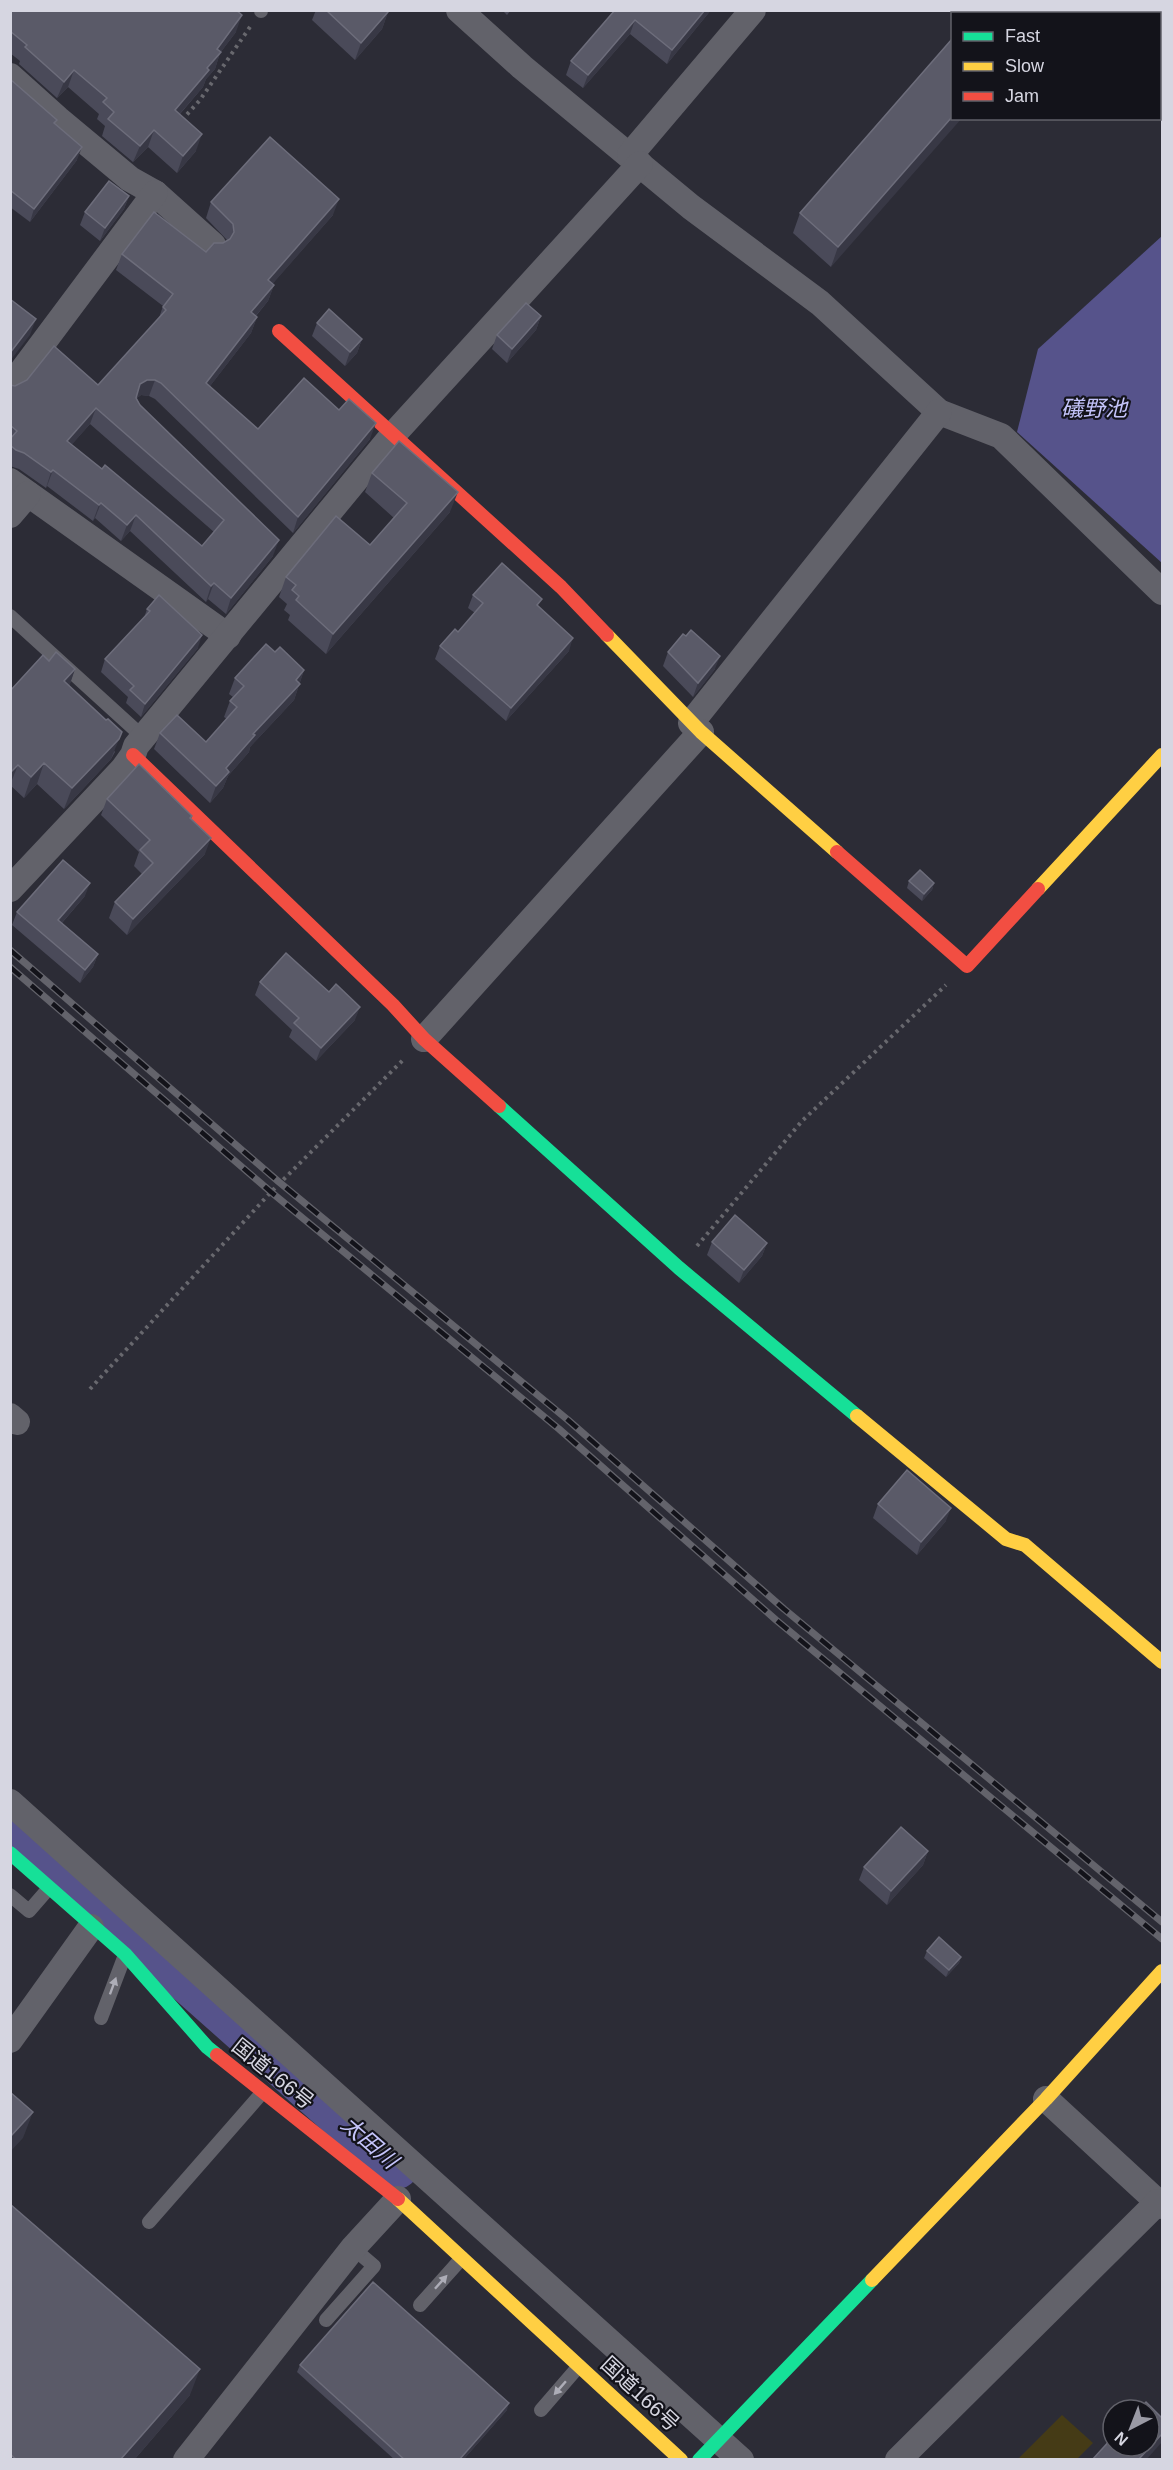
<svg xmlns="http://www.w3.org/2000/svg" width="1173" height="2470" viewBox="0 0 1173 2470" font-family="Helvetica,'Noto Sans JP',sans-serif">
<style>
.green{fill:#453b16}
.water{fill:#56538b}
.lines{fill:none;stroke-linecap:round;stroke-linejoin:round}
.river{stroke:#56538b;stroke-width:44}
.path{stroke:#68686e;stroke-width:4;stroke-dasharray:3 4.5;stroke-linecap:butt}
.lane{stroke:#62626a;stroke-width:14}
.street{stroke:#62626a;stroke-width:26}
.fast{stroke:#16e098;stroke-width:14}
.slow{stroke:#ffcf43;stroke-width:14}
.jam{stroke:#f24e42;stroke-width:14}
.rail-casing{stroke:#63636b;stroke-width:7}
.rail{stroke:#13131a;stroke-width:4.5;stroke-dasharray:14;stroke-linecap:butt}
.wall{fill:#4a4a59;fill-rule:evenodd}
.shaded-wall{fill:#383845}
.building{fill:#5a5a68;stroke:#6d6d7b;stroke-width:1.5;fill-rule:evenodd}
.oneway{fill:#adadb7}
.labels{text-anchor:middle;stroke-width:4.5;stroke-linejoin:round;paint-order:stroke}
.street-label{font-size:21px;fill:#d6d6e1;stroke:#13131a}
.water-label{font-size:22px;font-style:italic;fill:#c4c4fa;stroke:#13131a}
</style>
<rect width="100%" height="100%" fill="#2c2c36"/>
<path class="green" d="M 1062,2415 L 1093,2443 L 1077,2459 L 1018,2459 Z"/>
<path class="water" d="M 1162,236 L 1162,563 L 1017,432 L 1038,349 Z"/>
<g class="lines">
<g class="river">
<path d="M 1105,10 L 1108,14"/>
<path d="M 1160,64 L 1162,66"/>
<path d="M 10,1824 L 397,2167"/>
</g>
<g class="path">
<path d="M 182,120 L 200,100 L 252,24"/>
<path d="M 697,1246 L 802,1121 L 946,985"/>
<path d="M 90,1389 L 271,1192 L 404,1059"/>
</g>
<g class="lane">
<path d="M 261,10 L 261,11"/>
<path d="M 10,616 L 143,737"/>
<path d="M 10,1895 L 29,1911 L 49,1888"/>
<path d="M 101,2018 L 125,1955"/>
<path d="M 149,2222 L 262,2093"/>
<path d="M 420,2305 L 462,2258"/>
<path d="M 326,2320 L 374,2266 L 353,2248"/>
<path d="M 541,2410 L 579,2366"/>
</g>
<g class="street">
<path d="M 459,10 L 522,67 L 691,207 L 820,303 L 939,412 L 1001,436 L 1162,592"/>
<path d="M 1083,10 L 1086,14"/>
<path d="M 10,76 L 58,119 L 130,179 L 155,193 L 213,245"/>
<path d="M 1160,87 L 1162,90"/>
<path d="M 630,155 L 753,10"/>
<path d="M 10,387 L 155,193"/>
<path d="M 10,481 L 228,636"/>
<path d="M 10,515 L 28,494"/>
<path d="M 691,723 L 939,412"/>
<path d="M 10,889 L 123,769 L 133,755 L 136,746 L 392,436 L 640,164"/>
<path d="M 424,1039 L 701,732"/>
<path d="M 10,1416 L 17,1422"/>
<path d="M 10,1802 L 741,2460"/>
<path d="M 10,2040 L 91,1927"/>
<path d="M 1046,2099 L 1162,2206"/>
<path d="M 186,2460 L 353,2248 L 398,2199"/>
<path d="M 898,2460 L 1158,2202"/>
</g>
<g class="fast">
<path d="M 499,1106 L 679,1268 L 857,1416"/>
<path d="M 10,1853 L 125,1954 L 207,2047 L 217,2055"/>
<path d="M 699,2460 L 872,2280"/>
</g>
<g class="slow">
<path d="M 607,635 L 701,732 L 837,852"/>
<path d="M 1038,889 L 1162,755"/>
<path d="M 857,1416 L 1006,1539 L 1025,1545 L 1162,1662"/>
<path d="M 398,2199 L 681,2460"/>
<path d="M 872,2280 L 1046,2099 L 1162,1971"/>
</g>
<g class="jam">
<path d="M 279,331 L 561,587 L 607,635"/>
<path d="M 133,755 L 393,1005 L 424,1039 L 499,1106"/>
<path d="M 837,852 L 967,966 L 1038,889"/>
<path d="M 217,2055 L 398,2199"/>
</g>
<defs>
<g id="rail">
<path d="M 10,950 L 279,1182 L 568,1420 L 784,1609 L 1162,1922"/>
<path d="M 10,967 L 271,1192 L 559,1429 L 776,1620 L 1162,1939"/>
</g>
</defs>
<use href="#rail" class="rail-casing"/>
<use href="#rail" class="rail"/>
</g>
<g class="wall">
<path d="M 10,10 L 236,32 L 220,53 L 215,69 L 206,79 L 203,87 L 180,114 L 196,151 L 177,173 L 148,147 L 133,162 L 102,136 L 105,126 L 97,119 L 99,114 L 68,87 L 57,98 L 19,64 L 20,61 L 10,53 Z"/>
<path d="M 316,10 L 386,10 L 388,12 L 382,29 L 355,60 L 312,20 Z"/>
<path d="M 502,10 L 511,10 L 507,15 Z"/>
<path d="M 615,10 L 711,10 L 667,64 L 630,34 L 583,88 L 566,75 L 571,61 Z"/>
<path d="M 952,39 L 831,267 L 793,233 L 800,213 Z"/>
<path d="M 10,79 L 55,124 L 77,160 L 30,222 L 10,207 Z"/>
<path d="M 129,196 L 124,209 L 100,241 L 80,225 L 85,212 Z"/>
<path d="M 211,202 L 333,215 L 272,284 L 274,285 L 268,301 L 256,316 L 257,317 L 251,333 L 210,386 L 258,429 L 370,439 L 293,533 L 155,399 L 149,396 L 141,395 L 137,398 L 140,405 L 273,556 L 226,614 L 208,599 L 206,602 L 130,531 L 121,541 L 95,518 L 93,521 L 47,486 L 46,488 L 19,469 L 10,466 L 10,385 L 15,386 L 98,385 L 159,318 L 163,306 L 116,270 L 122,254 L 206,252 L 223,243 L 227,241 L 227,240 L 206,218 ZM 90,424 L 214,532 L 202,546 L 71,445 Z"/>
<path d="M 541,316 L 536,330 L 507,363 L 492,349 L 497,335 Z"/>
<path d="M 317,323 L 362,339 L 357,353 L 345,366 L 312,336 Z"/>
<path d="M 372,473 L 450,512 L 326,654 L 288,620 L 290,615 L 284,610 L 287,604 L 279,597 L 286,577 L 370,545 L 394,518 L 365,492 Z"/>
<path d="M 473,595 L 539,608 L 569,651 L 506,721 L 435,659 L 440,646 L 458,632 L 475,613 L 468,608 Z"/>
<path d="M 147,609 L 198,648 L 141,717 L 126,703 L 128,697 L 101,672 L 105,659 L 144,618 Z"/>
<path d="M 275,652 L 304,670 L 294,700 L 250,747 L 249,752 L 228,776 L 223,788 L 210,803 L 154,749 L 160,733 L 206,742 L 227,719 L 224,717 L 230,701 L 233,697 L 229,694 L 235,678 Z"/>
<path d="M 668,652 L 715,669 L 693,697 L 663,666 Z"/>
<path d="M 49,661 L 75,669 L 69,686 L 115,752 L 111,759 L 64,809 L 37,784 L 24,798 L 10,785 L 10,691 Z"/>
<path d="M 107,799 L 192,816 L 191,819 L 205,854 L 127,935 L 109,918 L 115,902 L 142,874 L 134,866 L 139,852 L 101,815 Z"/>
<path d="M 909,881 L 934,883 L 932,890 L 922,901 L 907,888 Z"/>
<path d="M 85,896 L 62,923 L 98,954 L 93,967 L 80,983 L 12,925 L 17,912 Z"/>
<path d="M 260,982 L 355,1020 L 316,1061 L 289,1037 L 292,1030 L 255,995 Z"/>
<path d="M 712,1242 L 767,1243 L 762,1256 L 739,1283 L 707,1255 Z"/>
<path d="M 878,1504 L 946,1521 L 917,1555 L 873,1518 Z"/>
<path d="M 928,1851 L 923,1865 L 887,1905 L 859,1880 L 864,1867 Z"/>
<path d="M 927,1951 L 961,1957 L 959,1963 L 946,1977 L 924,1958 Z"/>
<path d="M 10,2204 L 190,2395 L 134,2460 L 10,2460 Z"/>
<path d="M 300,2365 L 507,2410 L 463,2460 L 395,2460 L 297,2372 Z"/>
</g>
<g class="shaded-wall">
<path d="M 705,10 L 711,10 L 667,64 L 672,50 Z"/>
<path d="M 388,12 L 382,29 L 355,60 L 361,43 Z"/>
<path d="M 242,15 L 236,32 L 220,53 L 215,69 L 206,79 L 203,87 L 169,126 L 175,110 Z"/>
<path d="M 635,20 L 630,34 L 583,88 L 588,75 Z"/>
<path d="M 74,70 L 68,87 L 57,98 L 64,82 Z"/>
<path d="M 952,117 L 952,118 L 962,118 L 831,267 L 838,247 Z"/>
<path d="M 154,130 L 148,147 L 133,162 L 140,146 Z"/>
<path d="M 202,134 L 196,151 L 177,173 L 183,156 Z"/>
<path d="M 82,147 L 77,160 L 30,222 L 34,209 Z"/>
<path d="M 129,196 L 124,209 L 100,241 L 105,228 Z"/>
<path d="M 339,199 L 333,215 L 262,296 L 268,280 Z"/>
<path d="M 274,285 L 268,301 L 245,328 L 251,312 Z"/>
<path d="M 541,316 L 536,330 L 507,363 L 512,349 Z"/>
<path d="M 257,317 L 251,333 L 200,399 L 206,383 Z"/>
<path d="M 36,319 L 30,335 L 10,361 L 10,353 Z"/>
<path d="M 362,339 L 357,353 L 345,366 L 350,352 Z"/>
<path d="M 147,380 L 155,380 L 149,396 L 141,395 L 134,400 L 140,384 Z"/>
<path d="M 96,408 L 90,424 L 61,457 L 67,441 Z"/>
<path d="M 376,423 L 370,439 L 293,533 L 298,517 Z"/>
<path d="M 53,470 L 47,486 L 46,488 L 51,472 Z"/>
<path d="M 458,492 L 450,512 L 326,654 L 333,634 Z"/>
<path d="M 101,503 L 95,518 L 93,521 L 99,505 Z"/>
<path d="M 136,515 L 130,531 L 121,541 L 127,525 Z"/>
<path d="M 279,540 L 273,556 L 226,614 L 231,598 Z"/>
<path d="M 214,583 L 208,599 L 206,602 L 211,586 Z"/>
<path d="M 202,635 L 198,648 L 141,717 L 145,704 Z"/>
<path d="M 573,638 L 569,651 L 506,721 L 511,708 Z"/>
<path d="M 720,656 L 715,669 L 693,697 L 698,683 Z"/>
<path d="M 75,669 L 68,690 L 64,681 Z"/>
<path d="M 304,670 L 294,700 L 250,747 L 249,752 L 228,776 L 223,788 L 210,803 L 216,786 L 226,768 Z"/>
<path d="M 122,732 L 111,759 L 64,809 L 72,788 Z"/>
<path d="M 44,763 L 37,784 L 24,798 L 31,777 Z"/>
<path d="M 18,765 L 10,785 L 10,773 Z"/>
<path d="M 211,838 L 205,854 L 127,935 L 133,919 Z"/>
<path d="M 90,883 L 85,896 L 53,933 L 58,920 Z"/>
<path d="M 934,883 L 932,890 L 922,901 L 924,894 Z"/>
<path d="M 98,954 L 93,967 L 80,983 L 85,970 Z"/>
<path d="M 360,1007 L 355,1020 L 316,1061 L 321,1048 Z"/>
<path d="M 767,1243 L 762,1256 L 739,1283 L 744,1270 Z"/>
<path d="M 951,1508 L 946,1521 L 917,1555 L 921,1542 Z"/>
<path d="M 928,1851 L 923,1865 L 887,1905 L 891,1891 Z"/>
<path d="M 961,1957 L 959,1963 L 946,1977 L 949,1970 Z"/>
<path d="M 33,2112 L 23,2138 L 10,2152 L 10,2137 Z"/>
<path d="M 200,2369 L 190,2395 L 134,2460 L 120,2460 Z"/>
<path d="M 509,2403 L 507,2410 L 463,2460 L 459,2460 Z"/>
<path d="M 1162,2434 L 1162,2442 L 1146,2460 L 1138,2460 Z"/>
</g>
<g class="building">
<path d="M 10,10 L 236,10 L 242,15 L 217,49 L 221,52 L 207,68 L 209,70 L 175,110 L 202,134 L 183,156 L 154,130 L 140,146 L 108,119 L 114,112 L 103,102 L 107,98 L 74,70 L 64,82 L 25,47 L 27,45 L 10,31 Z"/>
<path d="M 326,10 L 386,10 L 388,12 L 361,43 Z"/>
<path d="M 615,10 L 705,10 L 672,50 L 635,20 L 588,75 L 571,61 Z"/>
<path d="M 978,10 L 1046,10 L 1046,11 L 1044,14 L 975,14 Z"/>
<path d="M 952,39 L 952,117 L 838,247 L 800,213 Z"/>
<path d="M 10,79 L 57,120 L 54,123 L 82,147 L 34,209 L 10,190 Z"/>
<path d="M 270,137 L 339,199 L 268,280 L 274,285 L 251,312 L 257,317 L 206,383 L 258,429 L 304,378 L 339,410 L 349,399 L 376,423 L 298,517 L 161,383 L 155,380 L 147,380 L 140,384 L 136,398 L 140,405 L 279,540 L 231,598 L 214,583 L 211,586 L 136,515 L 127,525 L 101,503 L 99,505 L 53,470 L 51,472 L 24,453 L 16,450 L 10,445 L 10,439 L 17,431 L 10,425 L 10,385 L 15,386 L 27,380 L 54,346 L 98,385 L 166,310 L 163,307 L 173,294 L 122,254 L 154,212 L 206,252 L 214,243 L 223,243 L 230,239 L 234,232 L 233,224 L 211,202 ZM 96,408 L 224,520 L 202,546 L 105,465 L 102,469 L 67,441 Z"/>
<path d="M 109,181 L 129,196 L 105,228 L 85,212 Z"/>
<path d="M 10,299 L 36,319 L 10,353 Z"/>
<path d="M 526,303 L 541,316 L 512,349 L 497,335 Z"/>
<path d="M 329,309 L 362,339 L 350,352 L 317,323 Z"/>
<path d="M 399,441 L 458,492 L 333,634 L 296,600 L 299,596 L 292,590 L 296,585 L 286,577 L 336,516 L 370,545 L 407,503 L 372,473 Z"/>
<path d="M 502,563 L 542,599 L 537,605 L 573,638 L 511,708 L 440,646 L 455,629 L 458,632 L 483,603 L 473,595 Z"/>
<path d="M 159,595 L 202,635 L 145,704 L 130,690 L 134,686 L 105,659 L 150,611 L 147,609 Z"/>
<path d="M 691,630 L 720,656 L 698,683 L 668,652 L 683,634 L 686,636 Z"/>
<path d="M 266,644 L 275,652 L 280,647 L 304,670 L 296,680 L 300,684 L 253,734 L 255,735 L 226,768 L 229,772 L 216,786 L 160,733 L 177,715 L 206,742 L 237,707 L 230,701 L 244,686 L 235,678 Z"/>
<path d="M 56,652 L 75,669 L 64,681 L 106,720 L 108,719 L 122,732 L 119,739 L 72,788 L 44,763 L 31,777 L 18,765 L 10,773 L 10,691 L 43,655 L 49,661 Z"/>
<path d="M 139,764 L 192,816 L 190,818 L 211,838 L 133,919 L 115,902 L 153,863 L 140,850 L 150,840 L 107,799 Z"/>
<path d="M 63,860 L 90,883 L 58,920 L 98,954 L 85,970 L 17,912 Z"/>
<path d="M 920,870 L 934,883 L 924,894 L 909,881 Z"/>
<path d="M 286,953 L 329,992 L 336,984 L 360,1007 L 321,1048 L 294,1023 L 299,1018 L 260,982 Z"/>
<path d="M 735,1215 L 767,1243 L 744,1270 L 712,1242 Z"/>
<path d="M 907,1470 L 951,1508 L 921,1542 L 878,1504 Z"/>
<path d="M 901,1827 L 928,1851 L 891,1891 L 864,1867 Z"/>
<path d="M 939,1937 L 961,1957 L 949,1970 L 927,1951 Z"/>
<path d="M 10,2092 L 33,2112 L 10,2137 Z"/>
<path d="M 10,2204 L 200,2369 L 120,2460 L 17,2460 L 10,2454 Z"/>
<path d="M 373,2282 L 509,2403 L 459,2460 L 405,2460 L 300,2365 Z"/>
<path d="M 1146,2402 L 1162,2418 L 1162,2434 L 1138,2460 L 1092,2460 L 1113,2437 L 1113,2446 L 1149,2446 L 1149,2410 L 1139,2410 Z"/>
</g>
<defs><path id="oneway-solid" d="M-6-.8H1V-3.2L6.5 0L1 3.2V.8H-6Z" transform="scale(1.5)"/></defs>
<g class="oneway">
<use href="#oneway-solid" transform="translate(113 1986) rotate(-70)"/>
<use href="#oneway-solid" transform="translate(441 2282) rotate(-48)"/>
<use href="#oneway-solid" transform="translate(560 2388) rotate(131)"/>
</g>
<g class="labels">
<g class="street-label">
<text transform="translate(273 2074) rotate(39)" y="7">国道166号</text>
<text transform="translate(640 2394) rotate(43)" y="7">国道166号</text>
</g>
<g class="water-label">
<text x="1094" y="416">礒野池</text>
<text transform="translate(370 2142) rotate(41)" y="8">太田川</text>
</g>
</g>
<rect width="1173" height="2470" fill="none" stroke="#d6d6e1" stroke-width="24"/>
<rect x="951" y="12" width="210" height="108" fill="#13131a" stroke="#61616a" stroke-width="1.5"/>
<rect x="963" y="32" width="30" height="9" fill="#16e098" stroke="#61616a" stroke-width="1.5"/>
<text x="1005" y="42" font-size="18" fill="#d6d6e1">Fast</text>
<rect x="963" y="62" width="30" height="9" fill="#ffcf43" stroke="#61616a" stroke-width="1.5"/>
<text x="1005" y="72" font-size="18" fill="#d6d6e1">Slow</text>
<rect x="963" y="92" width="30" height="9" fill="#f24e42" stroke="#61616a" stroke-width="1.5"/>
<text x="1005" y="102" font-size="18" fill="#d6d6e1">Jam</text>
<g transform="translate(1131 2428) rotate(222)"><circle r="28" fill="#13131a" stroke="#61616a" stroke-width="1.5"/>
<path d="M0-4.5L10 22L0 15L-10 22Z" fill="#9a9aa5"/>
<text y="-9" font-size="16" font-weight="bold" text-anchor="middle" fill="#d6d6e1">N</text>
</g>
</svg>
